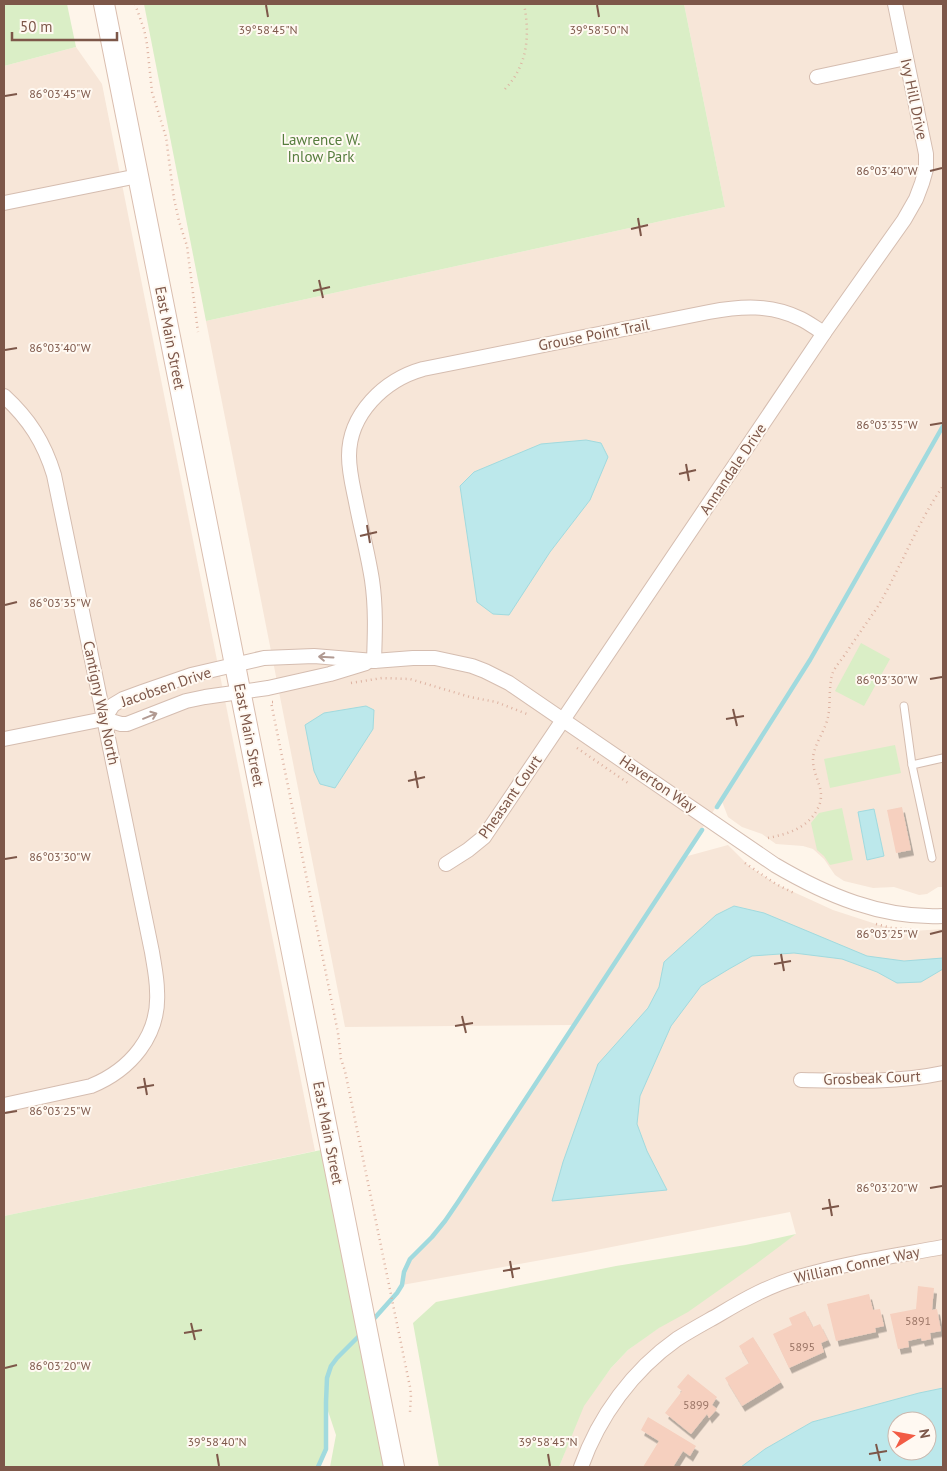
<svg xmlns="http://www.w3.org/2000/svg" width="947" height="1471" viewBox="0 0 947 1471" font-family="'PT Sans',sans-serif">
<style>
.residential{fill:#f7e6d8}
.green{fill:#daeec6}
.water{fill:#bce8eb;stroke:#a1dade;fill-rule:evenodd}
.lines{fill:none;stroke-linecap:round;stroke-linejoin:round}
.stream{stroke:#a1dade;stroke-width:4.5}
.building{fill:#f6d0bf;filter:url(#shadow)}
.service-casing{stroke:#d5bdb0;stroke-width:9}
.minor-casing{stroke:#d5bdb0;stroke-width:16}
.secondary-casing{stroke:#dabeaf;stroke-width:22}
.path{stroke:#ddb2a1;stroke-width:2.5;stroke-dasharray:1 4;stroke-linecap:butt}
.service{stroke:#fff;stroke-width:7}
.minor{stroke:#fff;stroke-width:14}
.secondary{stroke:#fff;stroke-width:20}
.oneway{stroke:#b19a92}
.ticks{fill:none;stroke:#7d5749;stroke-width:2}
.labels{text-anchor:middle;stroke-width:4;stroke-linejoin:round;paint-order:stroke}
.number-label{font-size:12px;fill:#9b7566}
.street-label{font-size:15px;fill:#7d5749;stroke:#fff9f2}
.park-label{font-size:15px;fill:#567d3d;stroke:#fff9f2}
.ticks-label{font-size:12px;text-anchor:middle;fill:#7d5749;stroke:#fff9f2;stroke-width:4;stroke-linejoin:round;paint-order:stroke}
</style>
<defs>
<filter id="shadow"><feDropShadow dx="3" dy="5.5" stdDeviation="0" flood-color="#0004"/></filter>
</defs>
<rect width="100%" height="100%" fill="#fef5ea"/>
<g class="residential">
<path d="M 684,4 L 943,4 L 943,887 L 938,887 L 927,894 L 919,895 L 894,887 L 873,888 L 844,881 L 835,875 L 824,859 L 813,849 L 803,846 L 776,844 L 762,834 L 742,827 L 728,817 L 721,799 L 684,857 L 728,845 L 750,867 L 776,884 L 833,910 L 879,925 L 892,928 L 913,931 L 943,929 L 943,1388 L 919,1393 L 812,1422 L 765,1449 L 741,1467 L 559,1467 L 583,1406 L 611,1368 L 628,1350 L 644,1338 L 796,1234 L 790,1212 L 586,1252 L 402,1285 L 404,1272 L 410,1259 L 432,1237 L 446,1221 L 574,1025 L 345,1027 L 206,321 L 725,207 Z"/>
<path d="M 76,47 L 102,84 L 315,1151 L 4,1216 L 4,66 Z"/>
</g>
<g class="green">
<path d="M 4,4 L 67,4 L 76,47 L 4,66 Z"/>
<path d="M 144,4 L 684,4 L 725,207 L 206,321 Z"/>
<path d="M 861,643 L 890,659 L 864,706 L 835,691 Z"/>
<path d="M 895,745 L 901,773 L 830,788 L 824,759 Z"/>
<path d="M 842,808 L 853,860 L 830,865 L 824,856 L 817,850 L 811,823 L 819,813 Z"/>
<path d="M 321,1150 L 387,1467 L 330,1467 L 336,1435 L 326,1405 C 325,1428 330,1445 317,1467 L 4,1467 L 4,1216 Z"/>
<path d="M 796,1234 L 756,1264 L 688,1312 L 659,1328 L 628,1350 L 611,1368 L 584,1406 L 559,1467 L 439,1467 L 413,1323 L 436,1302 L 616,1266 L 746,1245 Z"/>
</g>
<g class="water">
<path d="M 586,440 L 601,443 L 608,457 L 590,500 L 550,552 L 509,615 L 493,614 L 477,602 L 460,486 L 474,472 L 541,444 Z"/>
<path d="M 366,706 L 374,710 L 373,729 L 335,788 L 320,784 L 314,771 L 305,725 L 324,713 Z"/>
<path d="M 874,809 L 884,856 L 867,860 L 858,812 Z"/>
<path d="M 734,906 L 764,913 L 867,956 L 904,961 L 943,958 L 943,969 L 921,982 L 897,983 L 877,972 L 842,959 L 794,953 L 752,956 L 729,969 L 701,986 L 671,1026 L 640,1096 L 637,1124 L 647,1151 L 667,1190 L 552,1201 L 563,1162 L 598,1064 L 648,1008 L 659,987 L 664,962 L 716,915 Z"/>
<path d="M 943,1388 L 943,1467 L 741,1467 L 765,1449 L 812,1422 L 919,1393 ZM 897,1421 L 927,1421 L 927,1451 L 897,1451 Z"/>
</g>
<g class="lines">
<g class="stream">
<path d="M 717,807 L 810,660 L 943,426"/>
<path d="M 372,1321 L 397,1293 L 402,1285 L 404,1272 L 410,1259 L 432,1237 L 445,1221 L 458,1202 L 702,830"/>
<path d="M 318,1467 L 326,1449 L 326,1402 L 327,1378 L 331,1366 L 337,1358 L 362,1333"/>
</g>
</g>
<g class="building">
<path d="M 902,807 L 911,850 L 896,853 L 887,810 Z"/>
<path d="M 918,1286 L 934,1288 L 932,1310 L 937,1309 L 941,1331 L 930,1333 L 931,1339 L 922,1341 L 921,1338 L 908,1341 L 909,1347 L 898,1349 L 890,1314 L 916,1309 Z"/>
<path d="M 869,1294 L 873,1310 L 880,1309 L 884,1326 L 875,1328 L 876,1332 L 836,1341 L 827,1304 Z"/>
<path d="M 805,1311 L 813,1327 L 820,1324 L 828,1340 L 821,1343 L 824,1352 L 789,1368 L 773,1334 L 792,1325 L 789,1318 Z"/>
<path d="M 753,1337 L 781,1382 L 742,1406 L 725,1378 L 749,1363 L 739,1346 Z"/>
<path d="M 688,1374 L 717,1397 L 712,1405 L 717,1409 L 709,1418 L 707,1414 L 691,1434 L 665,1413 L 682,1391 L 677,1387 Z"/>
<path d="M 648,1417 L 696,1446 L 690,1456 L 683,1451 L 673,1467 L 643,1467 L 659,1441 L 641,1430 Z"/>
</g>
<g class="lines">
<defs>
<g id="service">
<path d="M 904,706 L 912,765"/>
<path d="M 932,858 L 912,765 L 943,758"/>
</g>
<g id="minor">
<path d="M 817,77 L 906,58"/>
<path d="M 4,203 L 138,176"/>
<path d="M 4,396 C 29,419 44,442 54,475 L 152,952 C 154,965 157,978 157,991 C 160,1036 130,1070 91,1086 L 4,1105"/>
<path d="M 374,661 C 375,634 376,607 372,580 C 368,554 361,528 356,502 C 353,487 349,472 349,456 C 349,414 384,380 423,369 L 709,312 C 741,306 771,304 801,319 C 809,323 817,329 824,333"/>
<path d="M 104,719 L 113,705 L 123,699 L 142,692 L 191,675 L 264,658 L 314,656 L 374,661 L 413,658 L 435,658 L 472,666 L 485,671 L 509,683 L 775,865 C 826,895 882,919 943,916"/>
<path d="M 4,739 L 104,719 L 121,724 L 127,724 L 186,701 L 205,697 L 268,688 L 330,674 L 366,663"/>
<path d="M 446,864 L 468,850 L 484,837 L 824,333 L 904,220 L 916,199 L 922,183 L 926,169 L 926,154 L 895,4"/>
<path d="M 801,1080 C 849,1081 896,1083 943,1073"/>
<path d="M 581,1467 C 599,1416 633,1370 677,1339 C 691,1330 706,1322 720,1314 C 745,1299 770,1285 799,1277 C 845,1263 895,1256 943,1247"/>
</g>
<path id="secondary" d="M 104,4 L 394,1467"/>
</defs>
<use href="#service" class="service-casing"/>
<use href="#minor" class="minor-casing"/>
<use href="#secondary" class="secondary-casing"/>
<g class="path">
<path d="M 135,4 L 144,29 L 147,44 L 152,92 L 166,137 L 174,199 L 179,221 L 187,246 L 198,332"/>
<path d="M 505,89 C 528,65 530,35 524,4"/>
<path d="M 351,683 L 382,678 L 410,679 L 470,697 L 496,702 L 527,714"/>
<path d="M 273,702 L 271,702 L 338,1033 L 341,1059 L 345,1071 L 410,1387 L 411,1395 L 410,1412"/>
<path d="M 577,748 L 628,783"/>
<path d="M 768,838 C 788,834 808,828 818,808 C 827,790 813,778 813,760 C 813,745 825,732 828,717 C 831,703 828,687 833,672 C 836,666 842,659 846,653 C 857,636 869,620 880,603 C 902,564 918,522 943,486"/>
<path d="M 745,863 L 776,884 L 796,894"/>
<path d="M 876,924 L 892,928 L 917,930"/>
</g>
<use href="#service" class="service"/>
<use href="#minor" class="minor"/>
<use href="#secondary" class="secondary"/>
</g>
<defs><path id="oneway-shaft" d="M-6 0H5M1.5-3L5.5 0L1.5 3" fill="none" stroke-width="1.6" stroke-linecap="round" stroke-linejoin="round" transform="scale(1.25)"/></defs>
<g class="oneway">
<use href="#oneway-shaft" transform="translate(326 657) rotate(-177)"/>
<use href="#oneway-shaft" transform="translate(150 716) rotate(-22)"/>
</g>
<path class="ticks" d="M 266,5 L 268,17M 597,5 L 599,17M 5,96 L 17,94M 930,171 L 942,168M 638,218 L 641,236M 631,229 L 648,225M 319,280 L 323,298M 313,291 L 330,287M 5,350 L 17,348M 930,425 L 942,423M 686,464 L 689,481M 679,474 L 696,470M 367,525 L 370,543M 360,536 L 377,532M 5,605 L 17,602M 930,679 L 942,677M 733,709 L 737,726M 726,719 L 744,716M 415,771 L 418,788M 408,781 L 425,777M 5,859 L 17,857M 930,934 L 942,931M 781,954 L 784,971M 774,964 L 791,961M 462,1016 L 466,1033M 455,1026 L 473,1023M 144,1078 L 147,1095M 137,1088 L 154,1085M 5,1113 L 17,1111M 930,1188 L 942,1186M 829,1199 L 832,1216M 822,1209 L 839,1206M 510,1261 L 513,1278M 503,1271 L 520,1268M 191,1323 L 195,1340M 184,1333 L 202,1330M 5,1368 L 17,1365M 876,1444 L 880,1461M 217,1454 L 219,1466M 548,1454 L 550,1466M 869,1454 L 887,1451"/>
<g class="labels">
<g class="number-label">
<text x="918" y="1325">5891</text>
<text x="802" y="1351">5895</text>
<text x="696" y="1409">5899</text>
</g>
<g class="street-label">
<text transform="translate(914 99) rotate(78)" y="5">Ivy Hill Drive</text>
<text transform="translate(594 335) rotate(-11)" y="5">Grouse Point Trail</text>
<text transform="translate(170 338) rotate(79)" y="5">East Main Street</text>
<text transform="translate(733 469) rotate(-56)" y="5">Annandale Drive</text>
<text transform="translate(166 687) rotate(-19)" y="5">Jacobsen Drive</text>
<text transform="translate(101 703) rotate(78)" y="5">Cantigny Way North</text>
<text transform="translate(249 735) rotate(79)" y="5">East Main Street</text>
<text transform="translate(658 784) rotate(34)" y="5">Haverton Way</text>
<text transform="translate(510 797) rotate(-55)" y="5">Pheasant Court</text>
<text transform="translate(872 1078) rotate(-2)" y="5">Grosbeak Court</text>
<text transform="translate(328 1133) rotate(79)" y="5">East Main Street</text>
<text transform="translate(857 1265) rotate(-12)" y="5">William Conner Way</text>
</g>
<g class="park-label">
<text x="321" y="145">Lawrence W.<tspan x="321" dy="17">Inlow Park</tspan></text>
</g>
</g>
<g class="ticks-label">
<text x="268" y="34">39°58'45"N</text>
<text x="599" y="34">39°58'50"N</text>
<text x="60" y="98">86°03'45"W</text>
<text x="887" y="175">86°03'40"W</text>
<text x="60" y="352">86°03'40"W</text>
<text x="887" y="429">86°03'35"W</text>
<text x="60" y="607">86°03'35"W</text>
<text x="887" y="684">86°03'30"W</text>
<text x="60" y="861">86°03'30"W</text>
<text x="887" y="938">86°03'25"W</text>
<text x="60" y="1115">86°03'25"W</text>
<text x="887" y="1192">86°03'20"W</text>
<text x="60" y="1370">86°03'20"W</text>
<text x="217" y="1446">39°58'40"N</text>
<text x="548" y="1446">39°58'45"N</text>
</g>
<rect width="947" height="1471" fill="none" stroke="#7d5749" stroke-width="10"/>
<g transform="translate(912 1436) rotate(79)"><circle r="24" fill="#fff9f2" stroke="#cbb8ae"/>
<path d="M0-4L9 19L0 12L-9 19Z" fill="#f25c45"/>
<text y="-8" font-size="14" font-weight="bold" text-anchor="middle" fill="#7d5749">N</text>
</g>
<path d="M12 32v8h105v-8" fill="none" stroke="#7d5749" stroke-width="2.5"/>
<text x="20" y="32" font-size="15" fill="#7d5749" stroke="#fff9f2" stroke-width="4" paint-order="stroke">50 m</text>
</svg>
